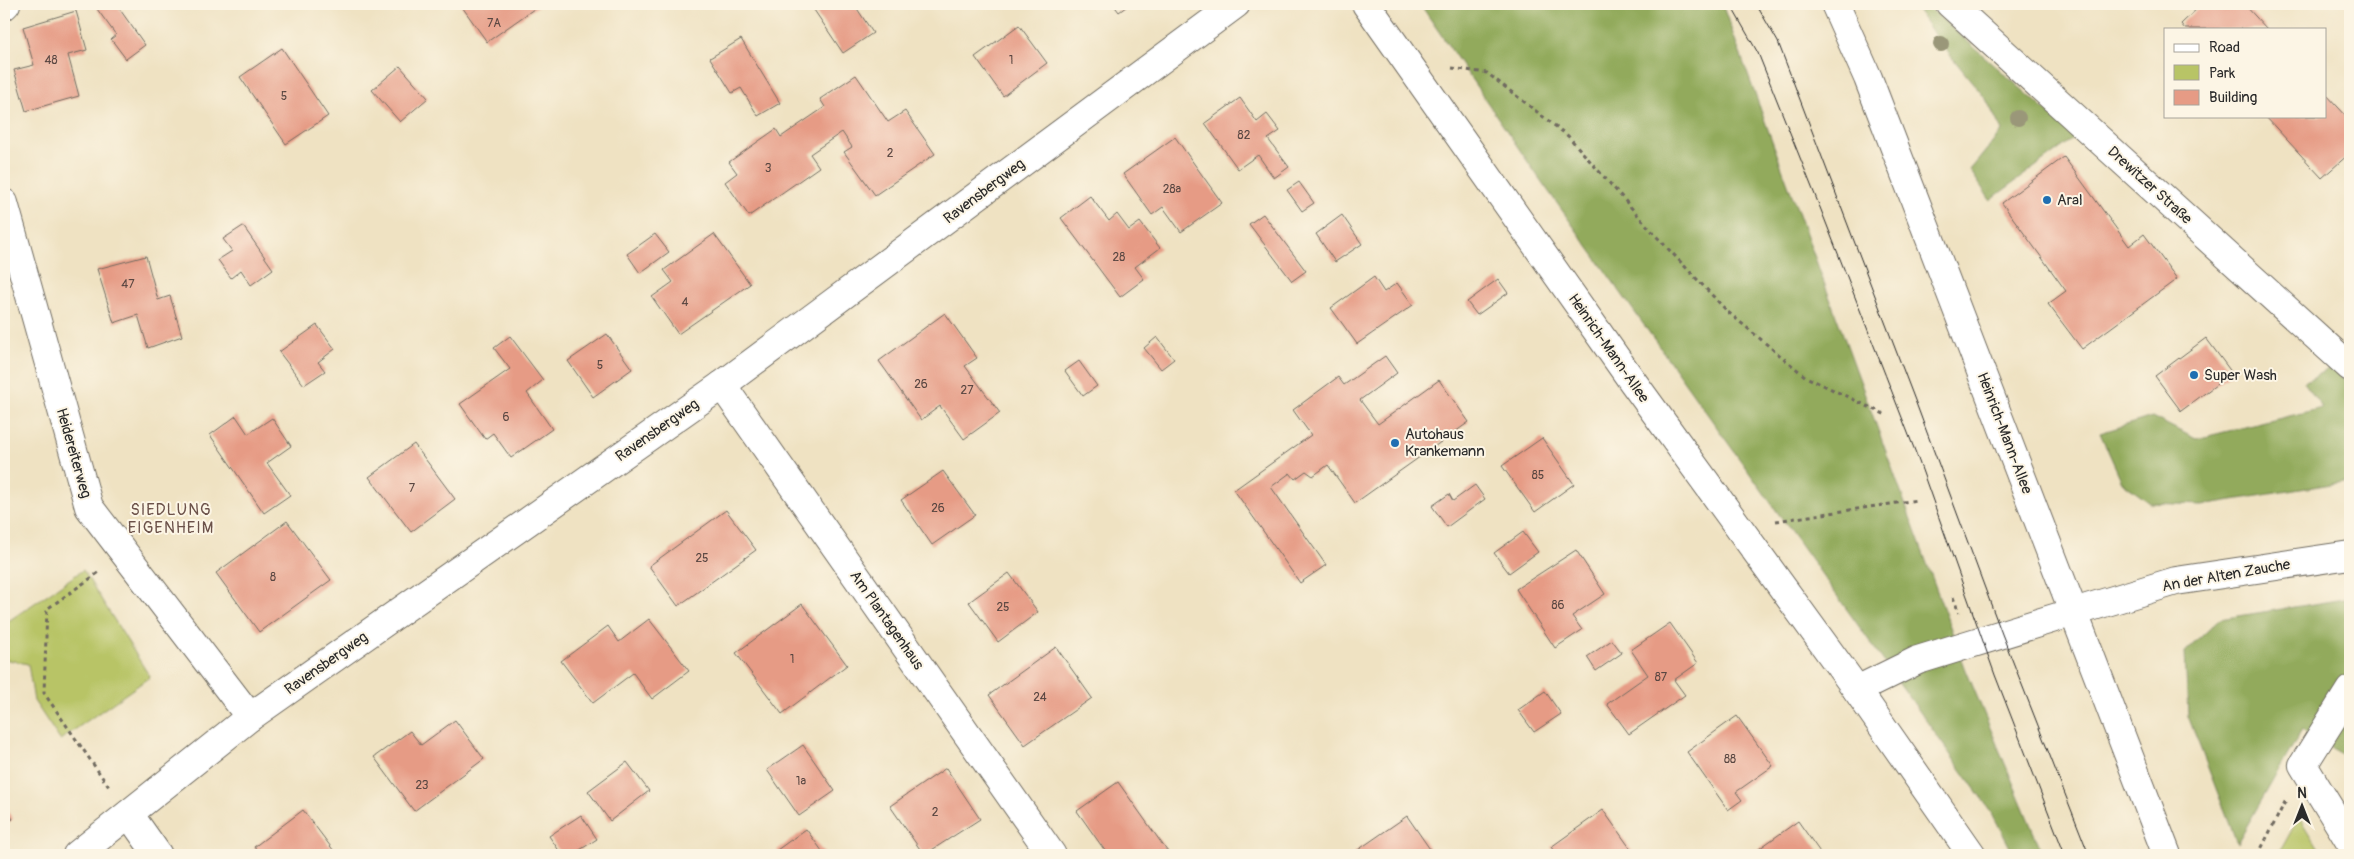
<svg xmlns="http://www.w3.org/2000/svg" width="2354" height="859" viewBox="0 0 2354 859" font-family="Pangolin,sans-serif">
<style>
.green{fill:#b8c466;stroke:#727848}
.forest{fill:#92aa5b;stroke:#5e6a43}
.building{fill:#e69b85}
.lines{fill:none;stroke-linecap:round;stroke-linejoin:round}
.minor-casing{stroke:#706b60;stroke-width:30}
.tertiary-casing{stroke:#706b60;stroke-width:30}
.secondary-casing{stroke:#706b60;stroke-width:30}
.path{stroke:#706b60;stroke-width:3;stroke-dasharray:4 4;stroke-linecap:butt}
.minor{stroke:#fff;stroke-width:28}
.tertiary{stroke:#fff;stroke-width:28}
.secondary{stroke:#fff;stroke-width:28}
.tram{stroke:#2b2b2b;stroke-width:1}
.tree{fill:#9a9779}
.poi-dot{fill:#1f6fb2;stroke:#fcf5e5;stroke-width:2}
.labels{text-anchor:middle;stroke-width:4;stroke-linejoin:round;paint-order:stroke}
.number-label{font-size:12px;fill:#5a4742}
.street-label{font-size:15px;fill:#2b2b2b;stroke:#fcf5e5}
.poi-label{font-size:15px;fill:#2b2b2b;stroke:#fcf5e5;text-anchor:start}
.neighbourhood-label{font-size:16px;letter-spacing:1px;fill:#6c524a;stroke:#fcf5e5}
</style>
<rect width="100%" height="100%" fill="#fcf5e5"/>
<filter id="ink" filterUnits="userSpaceOnUse"><feTurbulence type="fractalNoise" baseFrequency=".02" numOctaves="2"/><feDisplacementMap in="SourceGraphic" scale="10" xChannelSelector="R" yChannelSelector="G"/><feConvolveMatrix kernelMatrix="1 2 1 2 8 2 1 2 1" color-interpolation-filters="sRGB"/></filter>
<filter id="wash" filterUnits="userSpaceOnUse"><feTurbulence type="fractalNoise" baseFrequency=".0096" numOctaves="4" result="noise"/><feDisplacementMap in="SourceGraphic" scale="20" xChannelSelector="R" yChannelSelector="G"/><feGaussianBlur stdDeviation="1.12" result="paint"/><feColorMatrix in="noise" values="0 0 0 0 0 0 0 0 0 0 0 0 0 0 0 0 0 1.4 0 .05"/><feComposite in="paint" operator="in"/></filter>
<g filter="url(#wash)">
<rect width="100%" height="100%" fill="#efe2c2"/>
<g class="green">
<path d="M 83,570 L 150,677 L 60,740 L 34,701 L 28,664 L 4,659 L 4,624 Z"/>
<path d="M 2299,817 L 2322,855 L 2278,855 Z"/>
</g>
<g class="forest">
<path d="M 1420,4 L 1722,4 L 1966,670 L 2043,855 L 2014,855 L 1992,813 L 1539,178 Z"/>
<path d="M 1913,4 L 1925,4 L 2076,137 L 1990,200 L 1970,170 L 2002,131 L 1986,99 L 1941,44 Z"/>
<path d="M 2332,367 L 2350,386 L 2350,481 L 2202,505 L 2150,503 L 2122,482 L 2100,433 L 2152,417 L 2196,439 L 2322,408 L 2304,382 Z"/>
<path d="M 2350,598 L 2350,759 L 2302,730 L 2237,843 L 2188,716 L 2185,652 L 2220,619 Z"/>
</g>
<g id="blocks">
<g class="building">
<path d="M 104,4 L 116,4 L 145,45 L 126,59 L 111,39 L 116,35 L 97,9 Z"/>
<path d="M 460,4 L 541,4 L 487,42 Z"/>
<path d="M 810,4 L 854,4 L 873,33 L 843,53 Z"/>
<path d="M 1113,4 L 1130,4 L 1119,12 Z"/>
<path d="M 2202,4 L 2244,4 L 2267,29 L 2185,29 L 2181,24 Z"/>
<path d="M 76,11 L 87,50 L 68,55 L 79,96 L 26,111 L 14,70 L 34,65 L 23,27 Z"/>
<path d="M 1019,25 L 1047,63 L 1003,96 L 975,57 Z"/>
<path d="M 741,39 L 780,103 L 758,116 L 741,88 L 732,93 L 710,58 Z"/>
<path d="M 282,48 L 328,116 L 286,144 L 240,77 Z"/>
<path d="M 400,66 L 428,98 L 400,122 L 372,90 Z"/>
<path d="M 856,75 L 888,122 L 905,111 L 935,154 L 875,195 L 844,152 L 852,147 L 842,132 L 810,154 L 819,167 L 749,216 L 725,182 L 737,173 L 729,162 L 776,129 L 781,137 L 825,107 L 820,99 Z"/>
<path d="M 2325,93 L 2350,120 L 2350,153 L 2322,178 L 2265,116 L 2325,116 Z"/>
<path d="M 1240,98 L 1257,122 L 1267,114 L 1280,131 L 1268,139 L 1289,167 L 1274,178 L 1258,155 L 1238,169 L 1205,123 Z"/>
<path d="M 1175,137 L 1222,203 L 1181,232 L 1163,207 L 1152,215 L 1123,174 Z"/>
<path d="M 2064,157 L 2129,246 L 2144,234 L 2177,279 L 2082,349 L 2048,304 L 2066,291 L 2002,203 Z"/>
<path d="M 1299,182 L 1314,203 L 1302,211 L 1287,190 Z"/>
<path d="M 1090,196 L 1109,221 L 1117,214 L 1129,230 L 1140,222 L 1160,248 L 1135,267 L 1144,279 L 1120,297 L 1061,218 Z"/>
<path d="M 1263,214 L 1306,271 L 1292,281 L 1249,224 Z"/>
<path d="M 1342,215 L 1362,244 L 1335,262 L 1316,234 Z"/>
<path d="M 243,226 L 273,269 L 251,285 L 241,270 L 231,278 L 218,260 L 232,251 L 223,239 Z"/>
<path d="M 655,234 L 669,252 L 640,273 L 627,254 Z"/>
<path d="M 714,234 L 750,284 L 678,334 L 652,297 L 673,282 L 664,270 Z"/>
<path d="M 146,256 L 158,300 L 170,296 L 182,336 L 148,348 L 138,315 L 114,323 L 97,269 Z"/>
<path d="M 1374,277 L 1384,292 L 1397,283 L 1413,305 L 1357,344 L 1331,308 Z"/>
<path d="M 1498,279 L 1508,293 L 1477,315 L 1467,302 Z"/>
<path d="M 945,313 L 977,358 L 965,366 L 1000,413 L 964,439 L 940,406 L 921,420 L 879,361 Z"/>
<path d="M 317,325 L 335,349 L 318,362 L 325,371 L 304,385 L 279,352 Z"/>
<path d="M 607,334 L 632,369 L 593,397 L 568,361 Z"/>
<path d="M 510,336 L 543,380 L 527,393 L 552,429 L 511,458 L 493,433 L 485,439 L 460,404 L 510,369 L 494,348 Z"/>
<path d="M 1157,337 L 1174,359 L 1161,369 L 1144,348 Z"/>
<path d="M 2206,338 L 2232,373 L 2181,411 L 2155,376 Z"/>
<path d="M 1385,356 L 1397,373 L 1360,400 L 1378,424 L 1439,380 L 1469,422 L 1355,503 L 1328,465 L 1313,476 L 1306,471 L 1295,479 L 1290,473 L 1271,487 L 1326,565 L 1300,583 L 1234,490 L 1311,435 L 1293,410 L 1338,377 L 1344,385 Z"/>
<path d="M 1079,361 L 1097,386 L 1083,396 L 1065,371 Z"/>
<path d="M 236,416 L 248,434 L 272,418 L 291,446 L 267,463 L 290,495 L 264,513 L 210,435 Z"/>
<path d="M 1542,438 L 1574,484 L 1535,512 L 1502,466 Z"/>
<path d="M 414,444 L 455,499 L 411,532 L 369,477 Z"/>
<path d="M 943,471 L 975,515 L 932,545 L 901,500 Z"/>
<path d="M 1475,485 L 1485,499 L 1447,527 L 1432,506 L 1449,494 L 1453,501 Z"/>
<path d="M 726,510 L 756,550 L 678,606 L 649,566 Z"/>
<path d="M 287,521 L 331,580 L 259,632 L 216,573 Z"/>
<path d="M 1523,532 L 1538,552 L 1509,573 L 1494,553 Z"/>
<path d="M 1576,550 L 1605,594 L 1572,616 L 1582,630 L 1555,648 L 1516,589 Z"/>
<path d="M 1009,573 L 1038,612 L 998,642 L 969,602 Z"/>
<path d="M 802,604 L 847,665 L 782,714 L 736,653 Z"/>
<path d="M 649,619 L 689,671 L 652,699 L 633,673 L 593,703 L 561,661 L 608,626 L 619,642 Z"/>
<path d="M 1670,623 L 1698,663 L 1674,680 L 1685,695 L 1629,734 L 1607,704 L 1648,675 L 1631,650 Z"/>
<path d="M 1612,640 L 1622,653 L 1596,671 L 1587,657 Z"/>
<path d="M 1056,647 L 1092,698 L 1025,745 L 989,695 Z"/>
<path d="M 1545,691 L 1561,714 L 1534,732 L 1518,710 Z"/>
<path d="M 1737,716 L 1773,766 L 1736,792 L 1742,800 L 1728,810 L 1687,752 Z"/>
<path d="M 455,720 L 484,759 L 414,811 L 374,757 L 410,731 L 421,745 Z"/>
<path d="M 803,745 L 835,791 L 799,816 L 767,770 Z"/>
<path d="M 627,762 L 649,791 L 610,821 L 588,791 Z"/>
<path d="M 946,768 L 980,819 L 924,855 L 890,806 Z"/>
<path d="M 1118,782 L 1170,855 L 1108,855 L 1077,811 Z"/>
<path d="M 4,807 L 13,819 L 4,826 Z"/>
<path d="M 303,810 L 337,855 L 260,855 L 254,847 Z"/>
<path d="M 1603,810 L 1635,855 L 1557,855 L 1551,847 Z"/>
<path d="M 581,815 L 597,839 L 572,855 L 562,855 L 549,836 Z"/>
<path d="M 1407,816 L 1434,855 L 1357,855 L 1355,852 Z"/>
<path d="M 1798,821 L 1822,855 L 1750,855 L 1756,851 Z"/>
<path d="M 806,829 L 825,855 L 781,855 L 777,850 Z"/>
</g>
</g>
</g>
<g filter="url(#ink)">
<use href="#blocks" fill-opacity="0" stroke="#706b60" stroke-width="1"/>
<g class="lines">
<defs>
<g id="minor">
<path d="M 1366,4 L 1633,382 L 1857,690 L 1972,855"/>
<path d="M 1950,4 L 2350,367"/>
<path d="M 4,6 L 6,4"/>
<path d="M 4,203 L 89,507 L 250,717"/>
<path d="M 722,385 L 1052,855"/>
<path d="M 1857,690 L 1918,660 L 2074,612"/>
<path d="M 2350,690 L 2303,765 L 2350,842"/>
<path d="M 129,814 L 158,855"/>
<path d="M 77,855 L 250,717 L 722,385 L 1236,4"/>
</g>
<path id="tertiary" d="M 2074,612 L 2176,581 L 2350,555"/>
<path id="secondary" d="M 1835,4 L 1868,78 L 2167,855"/>
</defs>
<use href="#minor" class="minor-casing"/>
<use href="#tertiary" class="tertiary-casing"/>
<use href="#secondary" class="secondary-casing"/>
<g class="path">
<path d="M 1452,68 L 1487,73 L 1568,136 L 1657,237 L 1728,312 L 1806,377 L 1886,415"/>
<path d="M 1776,521 L 1917,500"/>
<path d="M 98,573 L 47,609 L 44,693 L 109,787"/>
<path d="M 1953,597 L 1959,613"/>
<path d="M 2258,855 L 2286,800"/>
</g>
<use href="#minor" class="minor"/>
<use href="#tertiary" class="tertiary"/>
<use href="#secondary" class="secondary"/>
<g class="tram">
<path d="M 1730,4 L 1758,53 L 1821,210 L 1917,456 L 1995,675 L 2065,855"/>
<path d="M 1756,4 L 1778,42 L 1916,403 L 2002,634 L 2089,855"/>
</g>
</g>
<g class="tree">
<circle cx="1941" cy="44" r="8"/>
<circle cx="2018" cy="118" r="8"/>
</g>
</g>
<g class="poi-dot">
<circle cx="2047" cy="200" r="5"/>
<circle cx="2194" cy="375" r="5"/>
<circle cx="1395" cy="443" r="5"/>
</g>
<g class="labels">
<g class="number-label">
<text x="494" y="27">7A</text>
<text x="51" y="64">48</text>
<text x="1011" y="64">1</text>
<text x="284" y="100">5</text>
<text x="1244" y="139">82</text>
<text x="890" y="157">2</text>
<text x="768" y="172">3</text>
<text x="1172" y="193">28a</text>
<text x="1119" y="261">28</text>
<text x="128" y="288">47</text>
<text x="685" y="306">4</text>
<text x="600" y="369">5</text>
<text x="921" y="388">26</text>
<text x="967" y="394">27</text>
<text x="506" y="421">6</text>
<text x="1538" y="479">85</text>
<text x="412" y="492">7</text>
<text x="938" y="512">26</text>
<text x="702" y="562">25</text>
<text x="273" y="581">8</text>
<text x="1558" y="609">86</text>
<text x="1003" y="611">25</text>
<text x="792" y="663">1</text>
<text x="1661" y="681">87</text>
<text x="1040" y="701">24</text>
<text x="1730" y="763">88</text>
<text x="801" y="785">1a</text>
<text x="422" y="789">23</text>
<text x="935" y="816">2</text>
</g>
<g class="street-label">
<text transform="translate(2150 185) rotate(42)" y="5">Drewitzer Straße</text>
<text transform="translate(984 191) rotate(-37)" y="5">Ravensbergweg</text>
<text transform="translate(1609 348) rotate(55)" y="5">Heinrich-Mann-Allee</text>
<text transform="translate(657 430) rotate(-35)" y="5">Ravensbergweg</text>
<text transform="translate(2005 433) rotate(69)" y="5">Heinrich-Mann-Allee</text>
<text transform="translate(74 453) rotate(74)" y="5">Heidereiterweg</text>
<text transform="translate(2226 575) rotate(-10)" y="5">An der Alten Zauche</text>
<text transform="translate(887 620) rotate(55)" y="5">Am Plantagenhaus</text>
<text transform="translate(326 663) rotate(-35)" y="5">Ravensbergweg</text>
</g>
<g class="poi-label">
<text x="2057" y="205">Aral</text>
<text x="2204" y="380">Super Wash</text>
<text x="1405" y="439">Autohaus<tspan x="1405" dy="17">Krankemann</tspan></text>
</g>
<g class="neighbourhood-label">
<text x="171" y="515">SIEDLUNG<tspan x="171" dy="18">EIGENHEIM</tspan></text>
</g>
</g>
<rect width="2354" height="859" fill="none" stroke="#fcf5e5" stroke-width="20"/>
<rect x="2164" y="28" width="162" height="90" fill="#fcf5e5" stroke="#a8a49b"/>
<rect x="2174" y="44" width="25" height="8" fill="#ffffff" stroke="#a8a49b"/>
<text x="2209" y="52" font-size="15" fill="#2b2b2b">Road</text>
<rect x="2174" y="65" width="25" height="15" fill="#b8c466" stroke="#a8a49b"/>
<text x="2209" y="78" font-size="15" fill="#2b2b2b">Park</text>
<rect x="2174" y="90" width="25" height="15" fill="#e69b85" stroke="#a8a49b"/>
<text x="2209" y="102" font-size="15" fill="#2b2b2b">Building</text>
<g transform="translate(2302 806)" stroke="#fcf5e5" stroke-width="4" paint-order="stroke">
<path d="M0-4L9 19L0 12L-9 19Z" fill="#2b2b2b"/>
<text y="-8" font-size="14" font-weight="bold" text-anchor="middle" fill="#2b2b2b">N</text>
</g>
</svg>
